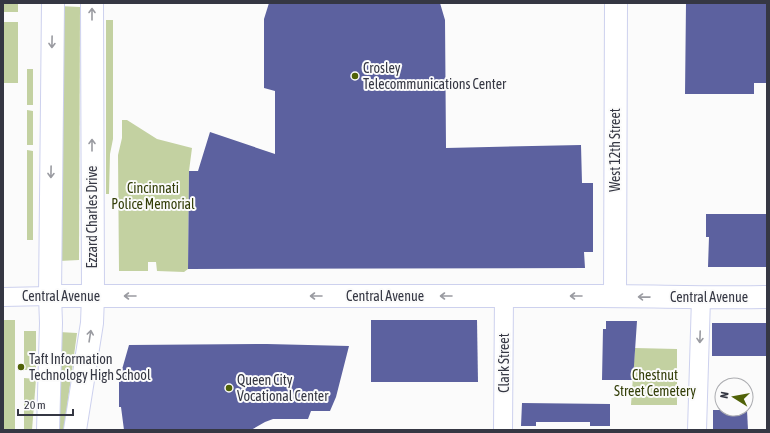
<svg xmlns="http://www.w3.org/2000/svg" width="770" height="433" viewBox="0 0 770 433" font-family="'Asap Condensed',sans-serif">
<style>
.green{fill:#c3d1a1}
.building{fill:#5c619f}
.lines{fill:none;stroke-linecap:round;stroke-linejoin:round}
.minor-casing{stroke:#cdd1ee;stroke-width:20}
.tertiary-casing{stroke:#cdd1ee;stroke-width:24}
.secondary-casing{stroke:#cdd1ee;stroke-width:24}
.minor{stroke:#fff;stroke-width:18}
.tertiary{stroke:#fff;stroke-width:22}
.secondary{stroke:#fff;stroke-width:22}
.oneway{stroke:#9a9ba1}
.poi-dot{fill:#506208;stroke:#fbfbfb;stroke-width:1.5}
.labels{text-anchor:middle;stroke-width:4;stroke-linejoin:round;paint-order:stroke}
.poi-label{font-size:14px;fill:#353743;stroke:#fbfbfb;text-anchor:start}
.street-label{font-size:14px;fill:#353743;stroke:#fbfbfb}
.park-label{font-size:14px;fill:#333e08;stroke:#fbfbfb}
</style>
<rect width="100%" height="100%" fill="#fbfbfb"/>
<g class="green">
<rect x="3" y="3" width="15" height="9"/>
<path d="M 59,6 L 80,7 L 79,260 L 59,261 Z"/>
<path d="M 106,20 L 113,20 L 113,139 L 110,154 L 109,194 L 106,194 Z"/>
<rect x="3" y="22" width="15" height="61"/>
<rect x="27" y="69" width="6" height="36"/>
<path d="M 27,110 L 33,111 L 33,145 L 27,145 Z"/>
<path d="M 122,120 L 127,120 L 157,139 L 192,148 L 189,171 L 188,269 L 184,272 L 157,271 L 156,262 L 148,262 L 148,271 L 119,271 L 118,155 L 122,138 Z"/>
<path d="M 27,150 L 33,151 L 33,240 L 27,240 Z"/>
<rect x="3" y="320" width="12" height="110"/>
<rect x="24" y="331" width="12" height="39"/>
<path d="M 59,332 L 77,333 L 64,430 L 59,430 Z"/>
<path d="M 635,348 L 677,349 L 677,405 L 631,405 Z"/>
<path d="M 24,378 L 36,379 L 32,430 L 24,430 Z"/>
</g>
<g class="building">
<path d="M 269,3 L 440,3 L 445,20 L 446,148 L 581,145 L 582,183 L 593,183 L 593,252 L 584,252 L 585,268 L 188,269 L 189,171 L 198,171 L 210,132 L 275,154 L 275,91 L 264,88 L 264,19 Z"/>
<path d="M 686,3 L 767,3 L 767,83 L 754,83 L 754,94 L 685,94 Z"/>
<path d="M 706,214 L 767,214 L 767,267 L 708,267 L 709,237 L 706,237 Z"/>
<path d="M 371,320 L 477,320 L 478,382 L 371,382 Z"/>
<path d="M 606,321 L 637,321 L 633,380 L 602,380 L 603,329 L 606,329 Z"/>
<rect x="712" y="323" width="55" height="33"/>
<path d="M 267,344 L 349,346 L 336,397 L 330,411 L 311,411 L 308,419 L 273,419 L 265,422 L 251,430 L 124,430 L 121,407 L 119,407 L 119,380 L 129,345 Z"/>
<path d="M 522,403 L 610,404 L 610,426 L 590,426 L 590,422 L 536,422 L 536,426 L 521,426 Z"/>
<path d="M 713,410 L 747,410 L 748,430 L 713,430 Z"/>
</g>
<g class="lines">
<defs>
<g id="minor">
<path d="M 3,297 L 50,296"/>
<path d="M 503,430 L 504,296"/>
<path d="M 697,430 L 701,298"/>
</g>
<path id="tertiary" d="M 615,296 L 616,3"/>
<g id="secondary">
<path d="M 50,296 C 232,295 415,296 598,296 C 654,296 710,298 767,297"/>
<path d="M 48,430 L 51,323 L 50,296 L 53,3"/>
<path d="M 75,430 L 92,323 L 93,296 L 92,3"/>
</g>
</defs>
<use href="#minor" class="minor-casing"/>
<use href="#tertiary" class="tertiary-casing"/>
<use href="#secondary" class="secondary-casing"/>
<use href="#minor" class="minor"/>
<use href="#tertiary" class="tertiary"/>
<use href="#secondary" class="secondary"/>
</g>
<defs><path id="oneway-shaft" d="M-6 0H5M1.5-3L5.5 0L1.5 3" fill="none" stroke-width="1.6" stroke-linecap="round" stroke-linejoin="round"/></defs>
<g class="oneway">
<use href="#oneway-shaft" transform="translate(92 14) rotate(-90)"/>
<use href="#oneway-shaft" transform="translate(52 42) rotate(91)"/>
<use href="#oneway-shaft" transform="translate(92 145) rotate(-90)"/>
<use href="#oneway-shaft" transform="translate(51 172) rotate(91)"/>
<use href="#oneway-shaft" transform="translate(130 296) rotate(-180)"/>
<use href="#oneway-shaft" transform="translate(316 296) rotate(180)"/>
<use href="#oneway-shaft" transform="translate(446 296) rotate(180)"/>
<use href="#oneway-shaft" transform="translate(576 296) rotate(-180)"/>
<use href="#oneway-shaft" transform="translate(644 297) rotate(-179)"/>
<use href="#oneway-shaft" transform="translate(90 336) rotate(-81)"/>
<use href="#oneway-shaft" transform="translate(700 337) rotate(92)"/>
</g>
<g class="poi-dot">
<circle cx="355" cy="76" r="4"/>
<circle cx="21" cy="367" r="4"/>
<circle cx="229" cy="388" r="4"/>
</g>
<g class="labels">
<g class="poi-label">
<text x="363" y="73">Crosley<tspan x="363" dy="16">Telecommunications Center</tspan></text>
<text x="29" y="364">Taft Information<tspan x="29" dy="16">Technology High School</tspan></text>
<text x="237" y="385">Queen City<tspan x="237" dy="16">Vocational Center</tspan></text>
</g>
<g class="street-label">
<text transform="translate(615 150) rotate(-90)" y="5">West 12th Street</text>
<text transform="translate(92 217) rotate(-90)" y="5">Ezzard Charles Drive</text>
<text x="61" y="301">Central Avenue</text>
<text x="385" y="301">Central Avenue</text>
<text x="709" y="302">Central Avenue</text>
<text transform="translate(504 363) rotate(-90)" y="5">Clark Street</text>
</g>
<g class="park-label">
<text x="153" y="193">Cincinnati<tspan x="153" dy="16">Police Memorial</tspan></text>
<text x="655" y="380">Chestnut<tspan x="655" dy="16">Street Cemetery</tspan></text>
</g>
</g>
<rect width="770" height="433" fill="none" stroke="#353743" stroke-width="8"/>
<g transform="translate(734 397) rotate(281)"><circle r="19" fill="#fbfbfb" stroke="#acadb1"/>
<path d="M0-3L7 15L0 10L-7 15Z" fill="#506208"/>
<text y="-6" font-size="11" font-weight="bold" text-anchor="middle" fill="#353743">N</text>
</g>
<path d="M18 409v6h55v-6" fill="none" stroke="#353743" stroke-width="2"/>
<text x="24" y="409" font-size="12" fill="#353743" stroke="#fbfbfb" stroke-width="3" paint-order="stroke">20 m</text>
</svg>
